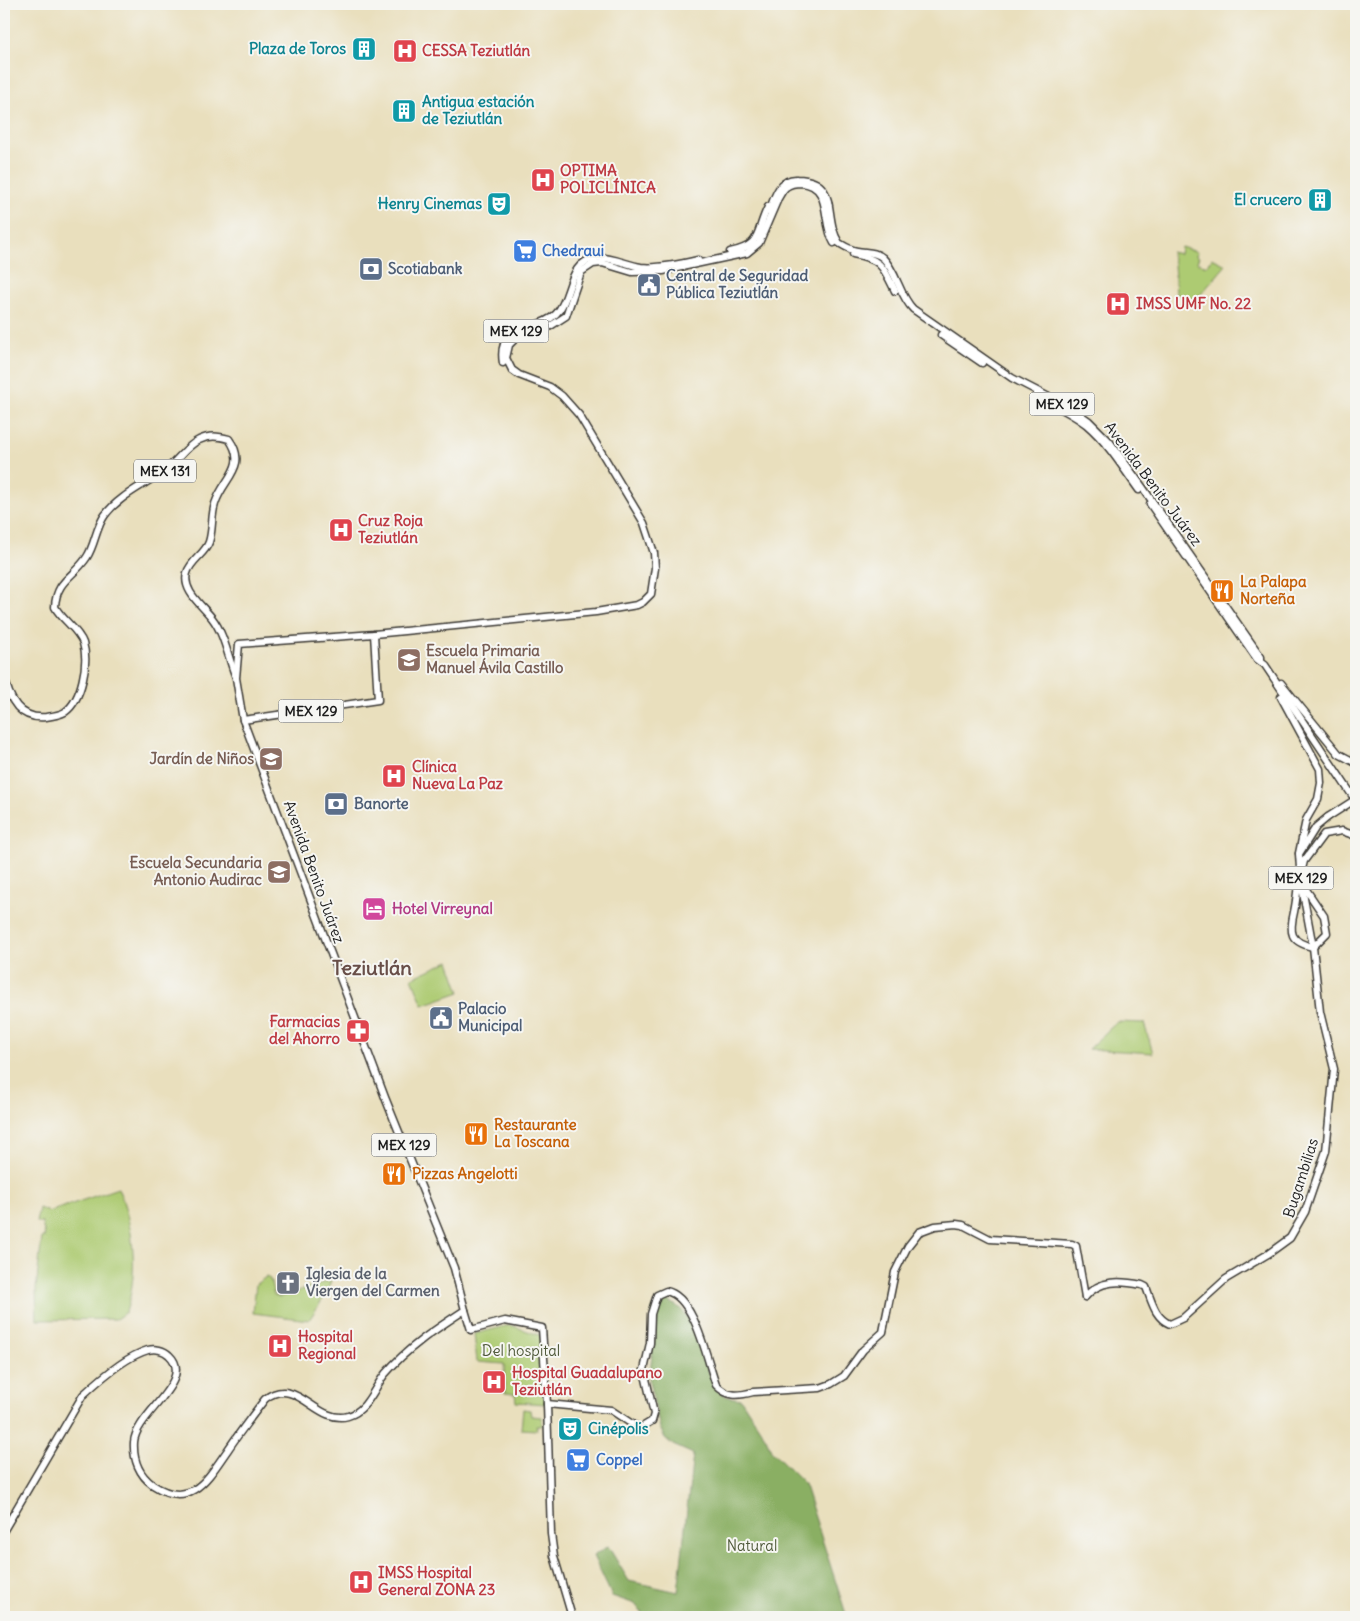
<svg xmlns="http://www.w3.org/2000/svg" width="1360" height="1621" viewBox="0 0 1360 1621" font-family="Delius,sans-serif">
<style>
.green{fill:#adcb72;stroke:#647447}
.forest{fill:#8aaf64;stroke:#536640}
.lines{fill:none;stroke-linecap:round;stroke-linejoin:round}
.major-casing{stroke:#3b3934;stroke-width:9}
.major{stroke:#fff;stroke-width:6}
.major-bridge-casing{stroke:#3b3934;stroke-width:9;stroke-linecap:butt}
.major-bridge{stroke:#fff;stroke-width:6}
.labels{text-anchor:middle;stroke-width:4;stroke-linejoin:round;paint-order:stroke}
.shield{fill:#f6f6f2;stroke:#5d5d5c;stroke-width:1}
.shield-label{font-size:14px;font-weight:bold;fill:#1c1c1c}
.culture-label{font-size:15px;font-weight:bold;fill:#0d838f;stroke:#f6f6f2;text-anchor:end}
.health-label{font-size:15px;font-weight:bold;fill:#be3a42;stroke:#f6f6f2;text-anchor:start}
.shop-label{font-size:15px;font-weight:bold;fill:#366cbe;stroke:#f6f6f2;text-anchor:start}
.service-label{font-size:15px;font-weight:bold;fill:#4e5e75;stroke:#f6f6f2;text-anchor:start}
.street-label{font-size:15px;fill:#1c1c1c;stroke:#f6f6f2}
.food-label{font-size:15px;font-weight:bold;fill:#c56008;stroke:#f6f6f2;text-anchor:start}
.education-label{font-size:15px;font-weight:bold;fill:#785e54;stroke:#f6f6f2;text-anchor:end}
.hotel-label{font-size:15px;font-weight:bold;fill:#b23c85;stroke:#f6f6f2;text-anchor:start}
.worship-label{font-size:15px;font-weight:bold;fill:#5b616d;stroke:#f6f6f2;text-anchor:start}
.park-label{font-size:15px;fill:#4f593a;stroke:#f6f6f2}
.district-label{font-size:20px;font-weight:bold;fill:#684e48;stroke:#f6f6f2}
</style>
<rect width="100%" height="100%" fill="#f6f6f2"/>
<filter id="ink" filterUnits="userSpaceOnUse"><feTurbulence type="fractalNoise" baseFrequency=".02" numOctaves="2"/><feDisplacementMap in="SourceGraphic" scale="10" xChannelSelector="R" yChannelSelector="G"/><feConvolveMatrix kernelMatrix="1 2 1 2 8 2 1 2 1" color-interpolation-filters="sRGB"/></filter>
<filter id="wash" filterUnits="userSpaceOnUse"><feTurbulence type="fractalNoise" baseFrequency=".0096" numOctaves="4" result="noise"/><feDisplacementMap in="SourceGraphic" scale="20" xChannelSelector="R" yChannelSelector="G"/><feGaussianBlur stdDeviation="1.12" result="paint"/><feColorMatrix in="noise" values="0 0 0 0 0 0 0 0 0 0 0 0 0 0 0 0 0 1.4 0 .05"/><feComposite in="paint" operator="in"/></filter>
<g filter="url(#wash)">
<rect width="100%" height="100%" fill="#e9dfbd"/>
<g class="green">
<path d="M 1181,247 L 1197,252 L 1196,256 L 1199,257 L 1197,262 L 1206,266 L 1212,258 L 1226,265 L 1196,300 L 1176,294 L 1174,264 L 1171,252 L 1180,254 Z"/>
<path d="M 449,961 L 460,992 L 423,1005 L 412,978 Z"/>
<path d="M 1117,1022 L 1144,1023 L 1153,1053 L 1088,1049 Z"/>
<path d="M 118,1188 C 134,1226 139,1272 126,1312 L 116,1319 L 37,1320 L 36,1289 L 42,1237 L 45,1237 L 42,1223 L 36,1222 L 39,1208 L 49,1212 Z"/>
<path d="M 266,1277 L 270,1279 L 274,1295 L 280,1297 L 331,1280 L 327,1293 L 309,1320 L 253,1313 L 256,1284 Z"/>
<path d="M 510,1325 L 542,1336 L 546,1404 L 516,1402 L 515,1394 L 505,1393 L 504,1364 L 477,1362 L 474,1334 Z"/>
<path d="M 523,1409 L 530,1410 L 531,1416 L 542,1417 L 542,1426 L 536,1426 L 537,1430 L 521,1429 Z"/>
</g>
<path class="forest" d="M 668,1301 C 706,1316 699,1380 726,1396 C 730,1398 737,1398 741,1399 L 766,1438 L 771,1450 L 804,1483 L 847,1617 L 645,1617 L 635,1604 L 612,1596 L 593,1556 L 608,1546 L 629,1581 L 678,1592 L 693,1454 L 673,1445 L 665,1438 L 660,1428 L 649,1381 L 654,1336 L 652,1312 L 653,1307 L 662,1302 Z"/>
</g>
<g filter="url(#ink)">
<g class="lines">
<defs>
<g id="major">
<path d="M 774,204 C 779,199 781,191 786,187 C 790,184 796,183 801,183 C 833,185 821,222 834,243"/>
<path d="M 769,212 C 774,198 779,178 797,179 C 841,180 822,217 839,243 C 844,246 850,250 857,251 C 866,253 875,251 883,258 C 897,272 899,295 913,309 L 1012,378 L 1072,409 L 1089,421 L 1109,441 L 1143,488 L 1261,657 L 1261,660"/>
<path d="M 730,252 C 763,245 755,233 768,207"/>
<path d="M 853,254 C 881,259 883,266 895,291"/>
<path d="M 941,335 L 982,363"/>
<path d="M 503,363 C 496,322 537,333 556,314 C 573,297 566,263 596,258 C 610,256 627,265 641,267 C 659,269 681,264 698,260"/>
<path d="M 1036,395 C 1053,405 1072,413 1087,425 C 1108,443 1123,468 1139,490"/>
<path d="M 1150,504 L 1257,659 L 1265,665 L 1356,801"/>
<path d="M 4,674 C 8,697 18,720 46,717 C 53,716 60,715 65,712 C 82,700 89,662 83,643 C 78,629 62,620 55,607 C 56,580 74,577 87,557 C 95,545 96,527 105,515 C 120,495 145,485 165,470 C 177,462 186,446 199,440 C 209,435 218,436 229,439 C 249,467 223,478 215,504 C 211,516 213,530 209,542 C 205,554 191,560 187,573 C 182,591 202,605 212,618 C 224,633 228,657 235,675"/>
<path d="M 1281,683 L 1339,754 L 1356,763"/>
<path d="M 1281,697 L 1320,769 L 1321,783 L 1318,799 L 1306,820 L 1299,853"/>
<path d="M 243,720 L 378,700 L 374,634"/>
<path d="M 1302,869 L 1304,861 L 1324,834 L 1342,831 L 1356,836"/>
<path d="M 1301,882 L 1324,916 L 1327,933 L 1313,947 C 1290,942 1289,933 1294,912 C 1296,903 1297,893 1298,884 Z"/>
<path d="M 1085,1297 C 1100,1279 1121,1281 1142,1285 L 1146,1287 C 1152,1302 1155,1318 1170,1324 L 1183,1318 L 1226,1279 L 1268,1254 L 1290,1238 L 1305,1212 L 1326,1151 L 1334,1069 L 1320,1012 L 1313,947 L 1301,882 L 1299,854 L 1316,827 L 1328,817"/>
<path d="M 465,1310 L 471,1330 L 505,1321 L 542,1328 L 547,1404 L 551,1534 L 554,1556 L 572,1617"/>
<path d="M 547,1404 L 611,1410 L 635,1426 L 642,1427 L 652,1421 L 654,1414 L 644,1370 L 650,1343 L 651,1314 L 657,1295 L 666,1291 C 695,1296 707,1361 716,1385 C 727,1397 738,1396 753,1392 L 820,1388 L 831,1384 L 844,1376 L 863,1350 L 883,1332 L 895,1272 L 908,1246 L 919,1232 L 935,1226 L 956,1224 L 963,1225 L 990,1239 L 1072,1244 L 1076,1246 L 1085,1297"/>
<path d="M 4,1530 L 83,1395 C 99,1380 127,1356 148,1350 C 155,1348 164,1350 169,1355 C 196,1380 136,1414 134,1442 C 133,1459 139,1475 153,1485 C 191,1510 208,1478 227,1451 C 239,1433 252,1416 265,1399 C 297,1374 316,1425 348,1416 C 367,1411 374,1388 385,1374 C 408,1347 436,1329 465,1310 L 454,1268 L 386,1100 L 243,720 L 236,678 L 239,644 L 374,634 L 596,612 L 637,605 L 643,602 L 651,594 L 655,568 L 654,553 L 644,523 L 579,415 L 562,396 L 550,387 L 519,375 L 512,370 L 506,358 L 509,345 L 517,337 L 549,327 L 566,316 L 581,272 L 593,264 L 602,263 L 632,272 L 663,271 L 747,253 L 759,243 L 777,201"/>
</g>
</defs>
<use href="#major" class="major-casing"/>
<use href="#major" class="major"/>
<defs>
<path id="major-bridge" d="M 1328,817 L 1356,799"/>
</defs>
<use href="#major-bridge" class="major-bridge-casing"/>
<use href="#major-bridge" class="major-bridge"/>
</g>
</g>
<defs>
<symbol id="building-square" viewBox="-11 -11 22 22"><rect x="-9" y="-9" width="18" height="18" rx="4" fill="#0f9aa8" stroke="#f6f6f2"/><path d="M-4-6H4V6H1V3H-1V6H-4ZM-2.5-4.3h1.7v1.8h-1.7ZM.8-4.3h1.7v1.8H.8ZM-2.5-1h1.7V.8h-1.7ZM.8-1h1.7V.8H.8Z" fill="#fff"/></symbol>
<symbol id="hospital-square" viewBox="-11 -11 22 22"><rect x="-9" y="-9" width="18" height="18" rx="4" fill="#e0444e" stroke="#f6f6f2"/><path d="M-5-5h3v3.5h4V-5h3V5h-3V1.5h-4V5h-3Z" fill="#fff"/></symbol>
<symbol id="theatre-square" viewBox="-11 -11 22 22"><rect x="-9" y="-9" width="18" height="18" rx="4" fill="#0f9aa8" stroke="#f6f6f2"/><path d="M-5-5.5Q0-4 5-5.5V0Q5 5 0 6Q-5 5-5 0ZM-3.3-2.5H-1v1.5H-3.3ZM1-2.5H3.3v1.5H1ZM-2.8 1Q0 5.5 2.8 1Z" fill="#fff"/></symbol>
<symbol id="supermarket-square" viewBox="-11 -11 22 22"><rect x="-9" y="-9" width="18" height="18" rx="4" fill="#3f7fe0" stroke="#f6f6f2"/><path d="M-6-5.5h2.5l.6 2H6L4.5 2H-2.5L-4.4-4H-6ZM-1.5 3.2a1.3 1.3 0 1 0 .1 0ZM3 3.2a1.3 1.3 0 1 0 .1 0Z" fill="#fff"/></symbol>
<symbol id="bank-square" viewBox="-11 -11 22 22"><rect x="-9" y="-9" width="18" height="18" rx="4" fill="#5c6f8a" stroke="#f6f6f2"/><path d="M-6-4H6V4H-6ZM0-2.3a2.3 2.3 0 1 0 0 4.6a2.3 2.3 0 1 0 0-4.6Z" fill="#fff"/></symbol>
<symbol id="civic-square" viewBox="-11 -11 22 22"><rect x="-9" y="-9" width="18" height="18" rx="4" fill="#5c6f8a" stroke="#f6f6f2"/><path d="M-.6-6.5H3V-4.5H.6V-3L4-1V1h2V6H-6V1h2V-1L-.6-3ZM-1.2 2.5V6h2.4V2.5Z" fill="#fff"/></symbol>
<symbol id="restaurant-square" viewBox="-11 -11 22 22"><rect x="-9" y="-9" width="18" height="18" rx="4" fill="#e8710a" stroke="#f6f6f2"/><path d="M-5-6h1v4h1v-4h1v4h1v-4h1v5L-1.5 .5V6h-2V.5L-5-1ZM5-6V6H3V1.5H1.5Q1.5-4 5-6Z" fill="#fff"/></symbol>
<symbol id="school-square" viewBox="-11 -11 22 22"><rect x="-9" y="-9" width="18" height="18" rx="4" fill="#8d6e63" stroke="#f6f6f2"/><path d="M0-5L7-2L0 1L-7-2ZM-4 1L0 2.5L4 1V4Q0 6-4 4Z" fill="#fff"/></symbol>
<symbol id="hotel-square" viewBox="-11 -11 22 22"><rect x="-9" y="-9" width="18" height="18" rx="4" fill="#d1479c" stroke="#f6f6f2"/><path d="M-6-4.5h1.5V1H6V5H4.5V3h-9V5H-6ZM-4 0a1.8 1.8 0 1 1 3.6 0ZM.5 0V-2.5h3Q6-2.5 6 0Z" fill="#fff"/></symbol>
<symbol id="pharmacy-square" viewBox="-11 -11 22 22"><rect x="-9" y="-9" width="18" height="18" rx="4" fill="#e0444e" stroke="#f6f6f2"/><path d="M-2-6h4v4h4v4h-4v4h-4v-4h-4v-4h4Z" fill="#fff"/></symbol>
<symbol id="church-square" viewBox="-11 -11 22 22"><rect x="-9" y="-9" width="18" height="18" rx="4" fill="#6b7280" stroke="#f6f6f2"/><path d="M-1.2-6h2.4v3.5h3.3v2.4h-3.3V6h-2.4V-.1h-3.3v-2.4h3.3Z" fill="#fff"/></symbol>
</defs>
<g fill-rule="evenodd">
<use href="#building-square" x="350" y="35" width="28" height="28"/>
<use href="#hospital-square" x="391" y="37" width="28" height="28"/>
<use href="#building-square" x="390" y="97" width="28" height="28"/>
<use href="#hospital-square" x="529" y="166" width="28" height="28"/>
<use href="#building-square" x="1306" y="186" width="28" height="28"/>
<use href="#theatre-square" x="485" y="190" width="28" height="28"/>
<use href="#supermarket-square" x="511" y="237" width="28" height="28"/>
<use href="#bank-square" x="357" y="255" width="28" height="28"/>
<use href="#civic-square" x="635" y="271" width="28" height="28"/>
<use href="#hospital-square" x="1104" y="290" width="28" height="28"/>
<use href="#hospital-square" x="327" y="516" width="28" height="28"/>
<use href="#restaurant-square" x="1208" y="577" width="28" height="28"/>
<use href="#school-square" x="395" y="646" width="28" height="28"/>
<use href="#school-square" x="257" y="745" width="28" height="28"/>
<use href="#hospital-square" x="380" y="762" width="28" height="28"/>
<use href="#bank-square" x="322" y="790" width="28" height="28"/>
<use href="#school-square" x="265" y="858" width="28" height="28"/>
<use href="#hotel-square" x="360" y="895" width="28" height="28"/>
<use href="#civic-square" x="427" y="1004" width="28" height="28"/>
<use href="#pharmacy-square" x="344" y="1017" width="28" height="28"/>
<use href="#restaurant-square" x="462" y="1120" width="28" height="28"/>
<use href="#restaurant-square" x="380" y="1160" width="28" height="28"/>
<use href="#church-square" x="274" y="1269" width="28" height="28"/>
<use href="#hospital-square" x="266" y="1332" width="28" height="28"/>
<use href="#hospital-square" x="480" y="1368" width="28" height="28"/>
<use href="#theatre-square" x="556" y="1415" width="28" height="28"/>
<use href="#supermarket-square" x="564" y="1446" width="28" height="28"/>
<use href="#hospital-square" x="347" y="1568" width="28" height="28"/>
</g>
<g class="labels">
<g class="shield">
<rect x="483.5" y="319.5" width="65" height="23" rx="4"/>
<rect x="1029.5" y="392.5" width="65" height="23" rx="4"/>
<rect x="134" y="459.5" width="62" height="23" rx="4"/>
<rect x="278.5" y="699.5" width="65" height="23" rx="4"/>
<rect x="1268.5" y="866.5" width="65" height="23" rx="4"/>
<rect x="371.5" y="1133.5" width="65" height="23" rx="4"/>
</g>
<g class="shield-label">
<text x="516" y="336">MEX 129</text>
<text x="1062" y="409">MEX 129</text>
<text x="165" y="476">MEX 131</text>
<text x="311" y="716">MEX 129</text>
<text x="1301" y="883">MEX 129</text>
<text x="404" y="1150">MEX 129</text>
</g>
<g class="culture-label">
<text x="346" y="54">Plaza de Toros</text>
<text x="422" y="107" text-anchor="start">Antigua estación<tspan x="422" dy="17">de Teziutlán</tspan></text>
<text x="1302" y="205">El crucero</text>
<text x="482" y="209">Henry Cinemas</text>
<text x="588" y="1434" text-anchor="start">Cinépolis</text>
</g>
<g class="health-label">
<text x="422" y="56">CESSA Teziutlán</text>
<text x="560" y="176">OPTIMA<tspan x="560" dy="17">POLICLÍNICA</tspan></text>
<text x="1136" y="309">IMSS UMF No. 22</text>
<text x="358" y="526">Cruz Roja<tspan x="358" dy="17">Teziutlán</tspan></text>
<text x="412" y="772">Clínica<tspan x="412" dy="17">Nueva La Paz</tspan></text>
<text x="340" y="1027" text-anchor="end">Farmacias<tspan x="340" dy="17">del Ahorro</tspan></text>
<text x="298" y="1342">Hospital<tspan x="298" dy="17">Regional</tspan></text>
<text x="512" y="1378">Hospital Guadalupano<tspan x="512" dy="17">Teziutlán</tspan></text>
<text x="378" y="1578">IMSS Hospital<tspan x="378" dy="17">General ZONA 23</tspan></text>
</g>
<g class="shop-label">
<text x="542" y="256">Chedraui</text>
<text x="596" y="1465">Coppel</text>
</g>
<g class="service-label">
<text x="388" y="274">Scotiabank</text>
<text x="666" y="281">Central de Seguridad<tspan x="666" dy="17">Pública Teziutlán</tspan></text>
<text x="354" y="809">Banorte</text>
<text x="458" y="1014">Palacio<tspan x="458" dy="17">Municipal</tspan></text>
</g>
<g class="street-label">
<text transform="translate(1153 484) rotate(53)" y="5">Avenida Benito Juárez</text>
<text transform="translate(314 872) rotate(70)" y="5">Avenida Benito Juárez</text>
<text transform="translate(1301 1178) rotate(-72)" y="5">Bugambilias</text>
</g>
<g class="food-label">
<text x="1240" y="587">La Palapa<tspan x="1240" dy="17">Norteña</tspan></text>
<text x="494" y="1130">Restaurante<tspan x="494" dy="17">La Toscana</tspan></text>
<text x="412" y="1179">Pizzas Angelotti</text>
</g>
<g class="education-label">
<text x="426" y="656" text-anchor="start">Escuela Primaria<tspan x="426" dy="17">Manuel Ávila Castillo</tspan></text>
<text x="254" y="764">Jardín de Niños</text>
<text x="262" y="868">Escuela Secundaria<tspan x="262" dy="17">Antonio Audirac</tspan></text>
</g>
<g class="hotel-label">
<text x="392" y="914">Hotel Virreynal</text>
</g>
<g class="worship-label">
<text x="306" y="1279">Iglesia de la<tspan x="306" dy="17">Viergen del Carmen</tspan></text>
</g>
<g class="park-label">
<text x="521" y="1356">Del hospital</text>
<text x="752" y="1551">Natural</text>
</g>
<g class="district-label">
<text x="372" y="975">Teziutlán</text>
</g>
</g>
<rect width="1360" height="1621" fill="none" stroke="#f6f6f2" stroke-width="20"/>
</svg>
